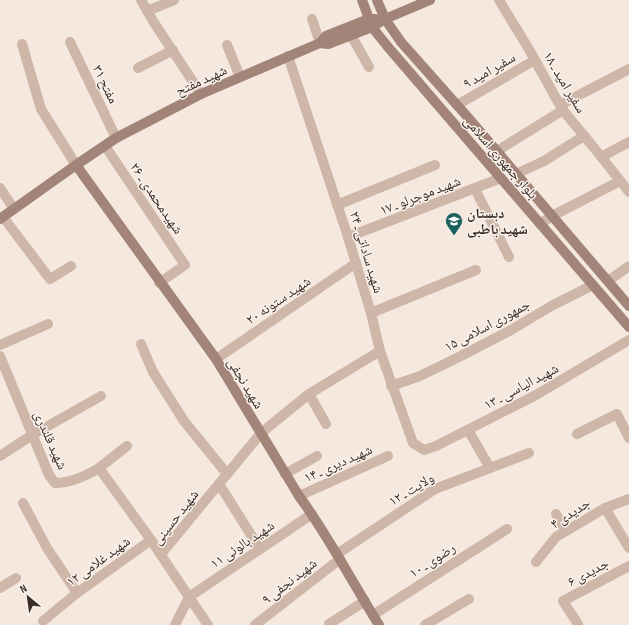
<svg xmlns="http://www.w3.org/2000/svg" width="629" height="625" viewBox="0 0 629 625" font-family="'Sofia Sans Condensed','Noto Naskh Arabic',sans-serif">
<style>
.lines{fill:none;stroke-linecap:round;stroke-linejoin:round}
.street{stroke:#ceb6a8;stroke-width:10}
.secondary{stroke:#a28479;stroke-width:10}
.labels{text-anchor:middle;stroke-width:3;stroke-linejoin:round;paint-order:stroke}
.street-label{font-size:14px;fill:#3b2d29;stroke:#fbf2eb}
.poi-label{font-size:14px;font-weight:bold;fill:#3b2d29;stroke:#fbf2eb;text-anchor:start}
</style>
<rect width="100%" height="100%" fill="#f5e8de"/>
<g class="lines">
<g class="street">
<path d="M 141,0 L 153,21 L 201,94"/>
<path d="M 499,0 L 530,51 L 558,102 L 566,114 L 595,149 L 629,192"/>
<path d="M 147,11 L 174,0"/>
<path d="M 312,19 L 320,43"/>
<path d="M 351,35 L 369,67"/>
<path d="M 70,42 L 116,138"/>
<path d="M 22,44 L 41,109 L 76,165"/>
<path d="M 227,45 L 240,77"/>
<path d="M 288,56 L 348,237 L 371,313 L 380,351 L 413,443 L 424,450 L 436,446 L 536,395 L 629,340"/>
<path d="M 138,68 L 173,50"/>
<path d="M 457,105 L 535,60"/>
<path d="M 560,105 L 629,69"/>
<path d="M 105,146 L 185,265 L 159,283"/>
<path d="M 497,151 L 563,110"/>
<path d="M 601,157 L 629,142"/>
<path d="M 516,174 L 544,161 L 584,136"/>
<path d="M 0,188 L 14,209"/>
<path d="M 475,189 L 509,257"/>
<path d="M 337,205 L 435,165"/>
<path d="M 3,217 L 50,279 L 71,266"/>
<path d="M 540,224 L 552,216 L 620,181"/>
<path d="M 348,237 L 501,178"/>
<path d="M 608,281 L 629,266"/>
<path d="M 371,313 L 476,270"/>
<path d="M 141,344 L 153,372 L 184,421 L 227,474"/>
<path d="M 0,345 L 48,324"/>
<path d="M 0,356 L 49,475 L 55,483 C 71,483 86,476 99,468 L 151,540 L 189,597 L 175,625"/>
<path d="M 216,359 L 356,263"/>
<path d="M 391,386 L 420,376 L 459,357 L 511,330 L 553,305 L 593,285"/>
<path d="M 309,394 L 326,424"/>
<path d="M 468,430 L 490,468"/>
<path d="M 577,434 L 617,414 L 629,438"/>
<path d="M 0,456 L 32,435 L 101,396"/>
<path d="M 99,468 L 127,446"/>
<path d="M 285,474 L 317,456"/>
<path d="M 219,484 L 260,549"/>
<path d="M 299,496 L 388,456"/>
<path d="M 23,503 L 47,548 L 77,593"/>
<path d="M 605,508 L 629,548"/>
<path d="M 556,514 L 566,531"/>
<path d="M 161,554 L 261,433 L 309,394 L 380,351"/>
<path d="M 337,554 L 435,489 L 529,453"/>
<path d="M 536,562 L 556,537 L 605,508 L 629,499"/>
<path d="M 0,588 L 16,578"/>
<path d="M 373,615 L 507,529"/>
<path d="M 43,621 L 77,593 L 151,540"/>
<path d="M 329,624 L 365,601"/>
<path d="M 578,624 L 563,601 L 629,566"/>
<path d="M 208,625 L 189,597 L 312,514"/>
<path d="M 255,625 L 340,559"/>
<path d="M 425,625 L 469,599"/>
</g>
<g class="secondary">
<path d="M 362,0 L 372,27 L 388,47 L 629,327"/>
<path d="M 377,0 L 385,19 L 401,42 L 465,114 L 629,306"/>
<path d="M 320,43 L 326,36 L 369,19 L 375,19"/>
<path d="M 76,165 L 216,359 L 299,496 C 329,537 352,582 379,625"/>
<path d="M 0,219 L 76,165 L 116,138 L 201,94 L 320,43 L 328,44 L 372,27 L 385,19 L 430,0"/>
</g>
</g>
<defs>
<symbol id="school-pin" viewBox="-11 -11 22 30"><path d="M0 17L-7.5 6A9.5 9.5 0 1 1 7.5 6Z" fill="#1a605d" stroke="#fbf2eb"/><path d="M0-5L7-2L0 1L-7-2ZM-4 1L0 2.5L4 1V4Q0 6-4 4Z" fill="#fff"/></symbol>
</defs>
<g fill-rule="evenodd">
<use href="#school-pin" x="444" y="211" width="20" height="27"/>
</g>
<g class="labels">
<g class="street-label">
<text transform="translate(489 70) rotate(-30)" y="5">سفیر امید ۹</text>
<text transform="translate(201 80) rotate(-25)" y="5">شهید مفتح</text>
<text transform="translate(565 82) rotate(59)" y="5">سفیر امید ـ ۱۸</text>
<text transform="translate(106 84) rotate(64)" y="5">مفتح ۳۱</text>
<text transform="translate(501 157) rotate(49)" y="5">بلوار جمهوری اسلامی</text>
<text transform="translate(420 195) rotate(-21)" y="5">شهید موجرلو ـ ۱۷</text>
<text transform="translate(157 198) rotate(56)" y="5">شهیدمحمدی ـ ۲۶</text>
<text transform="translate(367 252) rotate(73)" y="5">شهید ساداتی ـ ۲۴</text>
<text transform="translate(278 300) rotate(-34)" y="5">شهید ستونه ۲۰</text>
<text transform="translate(487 325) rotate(-28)" y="5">جمهوری اسلامی ۱۵</text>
<text transform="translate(246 383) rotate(59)" y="5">شهید نجفی</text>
<text transform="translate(521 386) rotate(-28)" y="5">شهید الیاسی ـ ۱۳</text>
<text transform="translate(51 440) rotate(66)" y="5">شهید قلندری</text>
<text transform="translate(338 463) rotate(-24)" y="5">شهید دیری ـ ۱۴</text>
<text transform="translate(411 489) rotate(-31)" y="5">ولایت ـ ۱۲</text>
<text transform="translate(570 513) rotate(-33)" y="5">جدیدی ۴</text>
<text transform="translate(175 517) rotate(-52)" y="5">شهید حسینی</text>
<text transform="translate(242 544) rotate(-34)" y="5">شهید بالوئی ۱۱</text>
<text transform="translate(432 560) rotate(-33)" y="5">رضوی ـ ۱۰</text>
<text transform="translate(98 561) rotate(-36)" y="5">شهید غلامی ۱۲</text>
<text transform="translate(588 572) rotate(-28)" y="5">جدیدی ۶</text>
<text transform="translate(289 581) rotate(-38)" y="5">شهید نجفی ۹</text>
</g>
<g class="poi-label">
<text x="467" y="218">دبستان<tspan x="467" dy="16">شهید باطبی</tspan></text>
</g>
</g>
<g transform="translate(28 597) rotate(331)" stroke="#fbf2eb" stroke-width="3" paint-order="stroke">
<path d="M0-3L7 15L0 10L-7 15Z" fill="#3b2d29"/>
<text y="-6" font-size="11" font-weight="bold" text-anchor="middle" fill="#3b2d29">N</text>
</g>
</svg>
